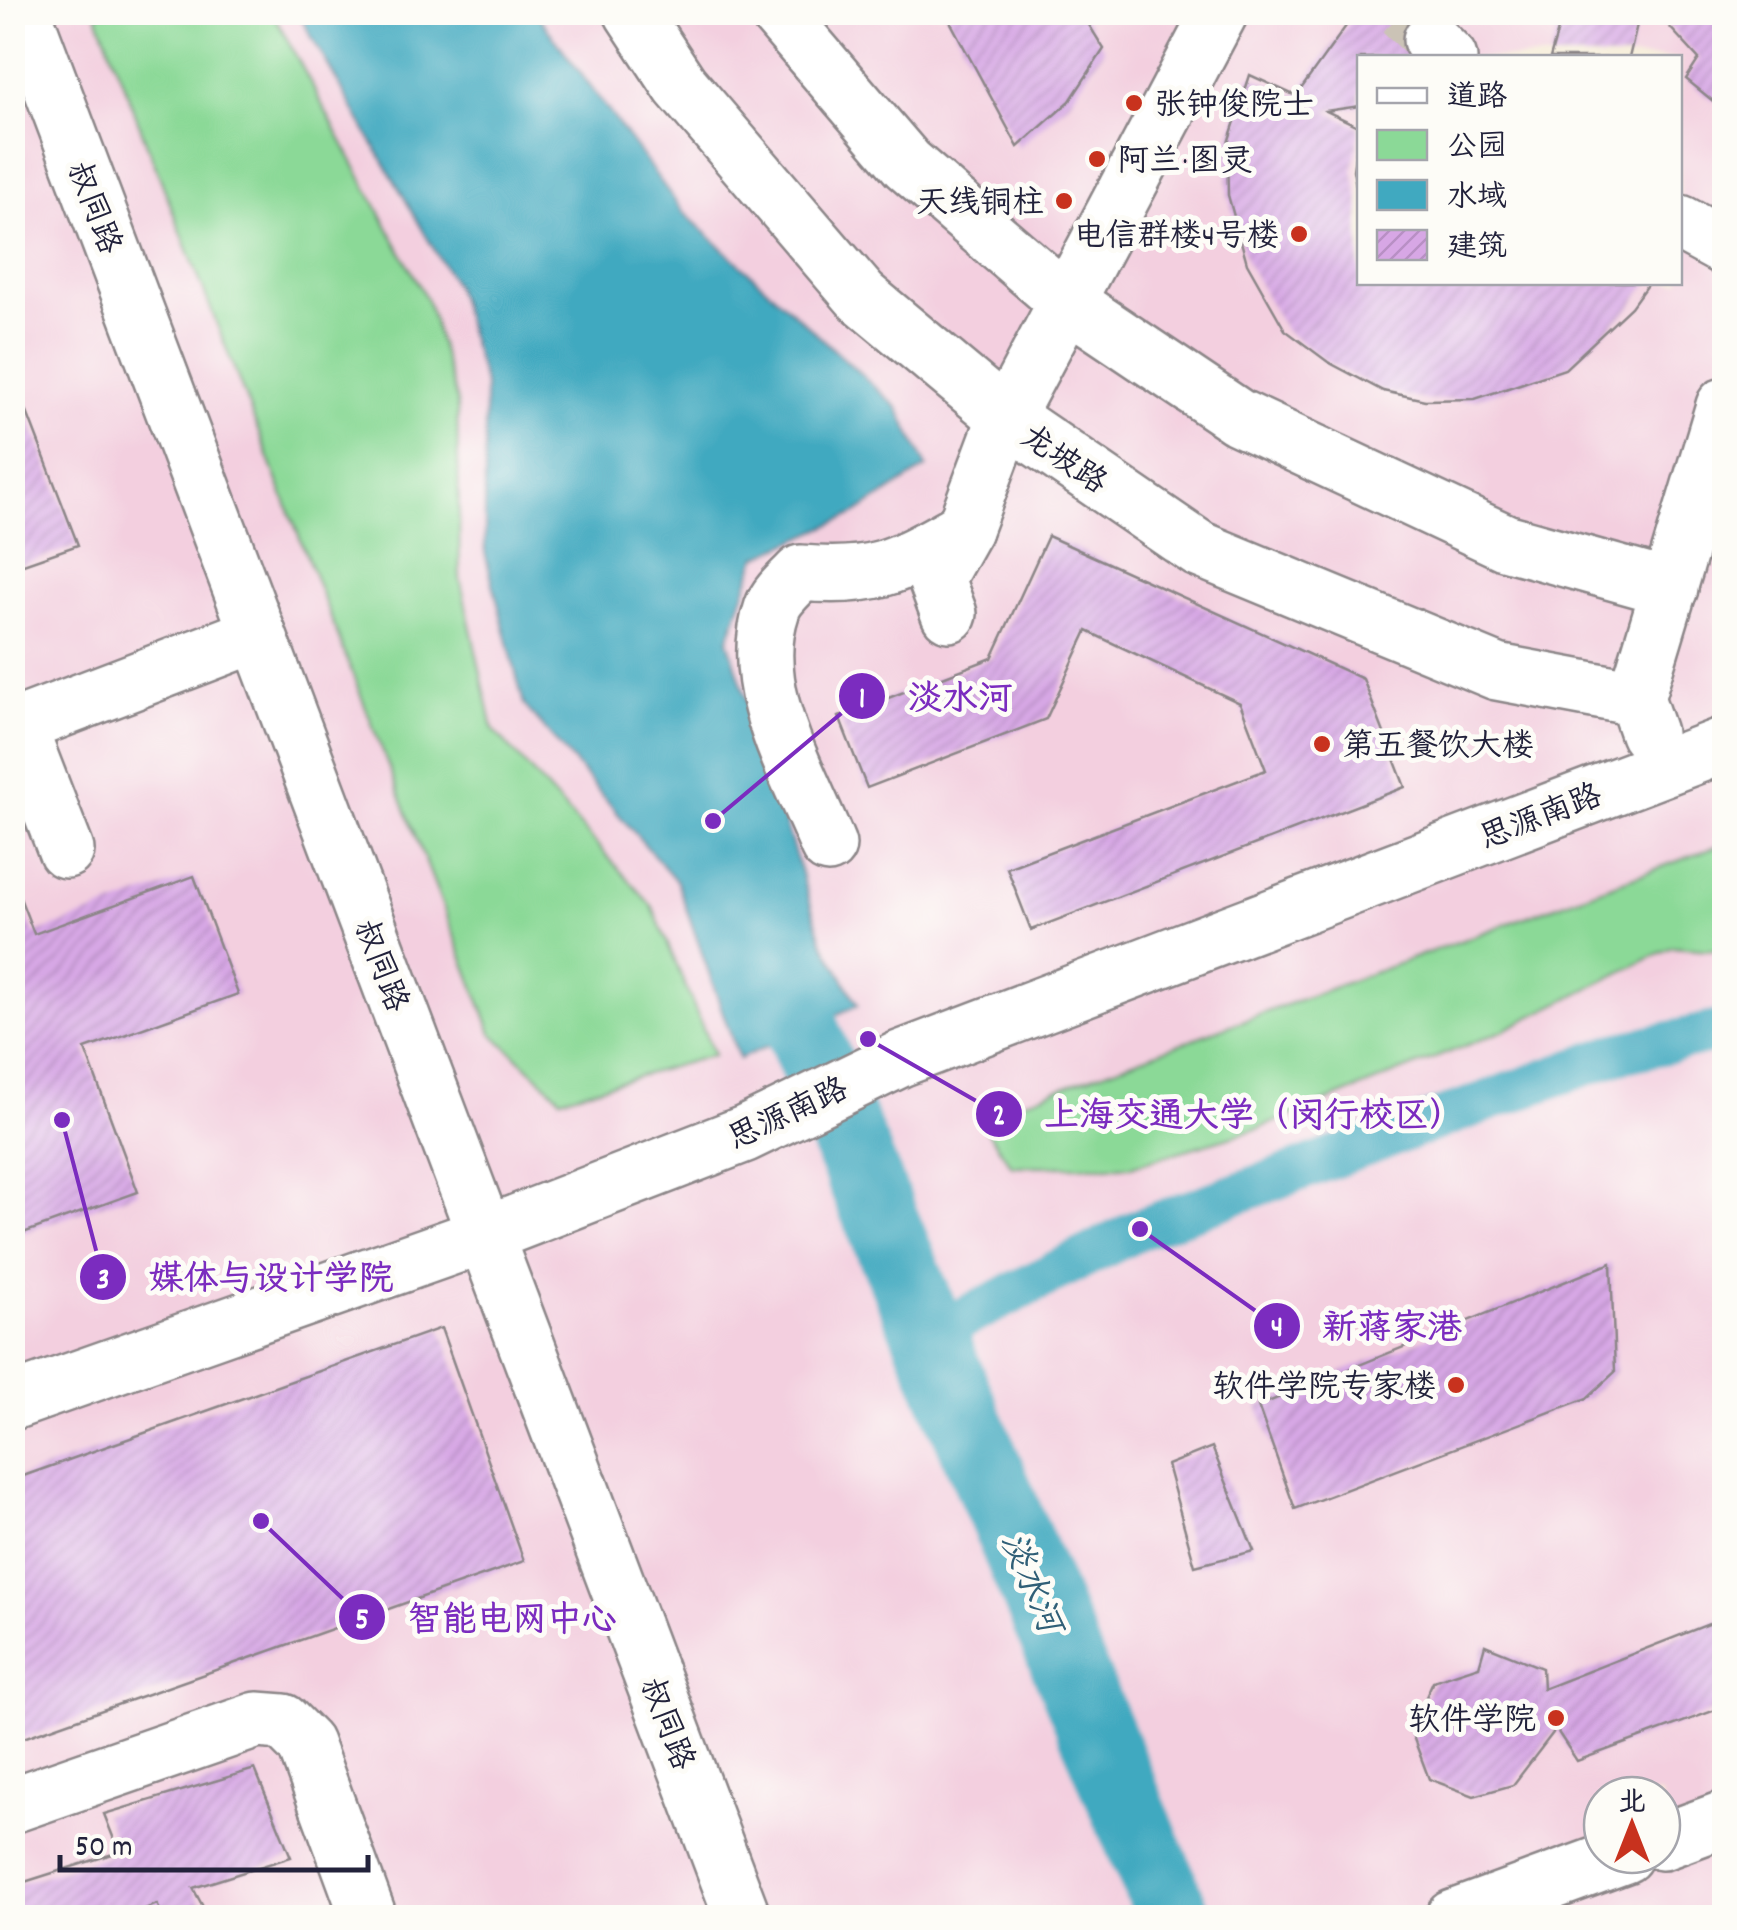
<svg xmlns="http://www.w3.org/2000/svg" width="1737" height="1930" viewBox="0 0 1737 1930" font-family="Dekko,'LXGW WenKai TC',sans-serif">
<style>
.built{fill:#f3cfdf;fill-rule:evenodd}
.green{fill:#8bd997;stroke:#567e69;stroke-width:2.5}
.water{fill:#40a9c0;stroke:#31667e;stroke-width:2.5}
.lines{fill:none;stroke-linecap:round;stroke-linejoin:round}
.canal{stroke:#40a9c0;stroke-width:42}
.river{stroke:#40a9c0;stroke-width:75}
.building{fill:url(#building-hatch)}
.minor-tunnel{stroke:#cbc3b6;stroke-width:55;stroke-dasharray:55 28;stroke-linecap:butt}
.minor-casing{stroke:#8c8688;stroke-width:60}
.minor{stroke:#fff;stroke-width:55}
.poi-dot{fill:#c8321e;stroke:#fdfcf7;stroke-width:4}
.labels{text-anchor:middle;stroke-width:10;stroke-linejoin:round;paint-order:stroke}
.poi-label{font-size:32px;fill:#22223b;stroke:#fdfcf7;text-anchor:end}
.street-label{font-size:32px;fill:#22223b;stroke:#fdfcf7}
.water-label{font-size:35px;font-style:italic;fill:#305f77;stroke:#fdfcf7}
.leader{fill:none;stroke:#7b2cbf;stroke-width:4}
.callout-dot{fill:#7b2cbf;stroke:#fdfcf7;stroke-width:4}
.mark-label{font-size:30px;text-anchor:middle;font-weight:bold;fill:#fff}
.callout-label{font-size:35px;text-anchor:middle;font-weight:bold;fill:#7b2cbf;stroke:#fdfcf7;stroke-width:10;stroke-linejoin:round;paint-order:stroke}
</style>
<defs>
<pattern id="building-hatch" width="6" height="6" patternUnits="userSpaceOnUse" patternTransform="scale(2.5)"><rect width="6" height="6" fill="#d7a7e5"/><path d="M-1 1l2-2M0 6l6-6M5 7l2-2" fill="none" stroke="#b88fc5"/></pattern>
</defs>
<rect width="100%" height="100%" fill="#fdfcf7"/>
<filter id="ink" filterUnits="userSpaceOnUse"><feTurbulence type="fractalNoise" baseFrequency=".01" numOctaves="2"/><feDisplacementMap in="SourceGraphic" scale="20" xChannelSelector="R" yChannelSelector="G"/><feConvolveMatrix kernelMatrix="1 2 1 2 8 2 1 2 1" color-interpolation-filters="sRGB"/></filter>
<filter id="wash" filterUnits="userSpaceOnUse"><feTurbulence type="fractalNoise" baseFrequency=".0048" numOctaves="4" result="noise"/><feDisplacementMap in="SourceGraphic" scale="40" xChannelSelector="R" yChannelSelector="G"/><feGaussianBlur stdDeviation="2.25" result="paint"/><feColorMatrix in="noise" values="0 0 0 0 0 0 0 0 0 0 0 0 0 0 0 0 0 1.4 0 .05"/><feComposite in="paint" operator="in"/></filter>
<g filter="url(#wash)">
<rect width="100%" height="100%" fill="#f5ebd5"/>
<path class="built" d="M 13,13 L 1724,13 L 1724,1917 L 13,1917 ZM 1360,58 L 1680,58 L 1680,282 L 1360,282 ZM 1602,1795 L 1662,1795 L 1662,1855 L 1602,1855 Z"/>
<g class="green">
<path d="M 96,13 L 273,13 L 427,300 L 457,401 L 460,578 L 493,729 L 652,906 L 714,1055 L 561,1098 L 492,1033 Z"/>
<path d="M 1724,844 L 1724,951 L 1672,947 L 1500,1032 L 1260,1128 L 1131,1166 L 1012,1166 L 978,1118 Z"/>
</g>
<path class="water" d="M 298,13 L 536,13 L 684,213 L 898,408 L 927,467 L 855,514 L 757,557 L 728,640 L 822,940 L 858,1005 L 739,1059 L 677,882 L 524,705 L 485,553 L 485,387 L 455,286 Z"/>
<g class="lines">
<path class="canal" d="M 930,1335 L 1140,1229 L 1616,1054 L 1724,1030"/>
<path class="river" d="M 762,935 L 1174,1918"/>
</g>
<g id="blocks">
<g class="building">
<path d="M 945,12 L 1081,12 L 1104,49 L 1070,101 L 1018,147 Z"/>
<path d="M 1356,12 L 1452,12 L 1418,58 L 1360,58 L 1360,106 L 1326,111 L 1360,127 L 1353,170 L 1360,205 L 1360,282 L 1649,282 L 1631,307 L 1565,369 L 1475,399 L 1425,400 L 1383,391 L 1328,362 L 1285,330 L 1247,263 L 1228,195 L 1227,146 L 1250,75 L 1296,96 Z"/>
<path d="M 1563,12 L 1640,12 L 1629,58 L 1550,58 Z"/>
<path d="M 1656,12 L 1724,12 L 1724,91 L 1713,101 L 1686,79 L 1699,59 Z"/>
<path d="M 12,373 L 78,545 L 12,568 Z"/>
<path d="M 1048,536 L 1363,679 L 1405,787 L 1031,930 L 1007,868 L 1266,770 L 1240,703 L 1087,631 L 1046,719 L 867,788 L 839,717 L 992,658 Z"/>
<path d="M 194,876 L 238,994 L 85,1049 L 138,1192 L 12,1237 L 12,877 L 34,934 Z"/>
<path d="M 1611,1263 L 1615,1372 L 1587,1398 L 1295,1509 L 1258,1406 Z"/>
<path d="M 441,1328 L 524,1561 L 12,1742 L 12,1480 Z"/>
<path d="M 1212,1447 L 1254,1551 L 1195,1566 L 1167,1465 Z"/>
<path d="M 1724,1618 L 1724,1707 L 1577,1761 L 1556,1729 L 1513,1785 L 1474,1796 L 1429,1779 L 1411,1731 L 1433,1681 L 1479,1666 L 1485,1645 L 1542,1668 L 1543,1689 Z"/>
<path d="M 255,1769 L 291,1857 L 193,1888 L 209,1918 L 164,1918 L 157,1904 L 138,1912 L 141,1918 L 12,1918 L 12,1886 L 119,1852 L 104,1814 Z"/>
</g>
</g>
</g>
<g filter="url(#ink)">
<use href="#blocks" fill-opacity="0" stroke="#8c8688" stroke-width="2.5"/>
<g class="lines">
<path class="minor-tunnel" d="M 1402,12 L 1431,40"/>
<defs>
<g id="minor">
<path d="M 23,12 L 743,1918"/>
<path d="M 632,12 L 680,85 L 861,296 L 1006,417 L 1199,549 L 1497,672 L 1636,698"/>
<path d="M 777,12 L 907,164 L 1067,302 L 1238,417 L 1505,542 L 1670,588"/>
<path d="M 1431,40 L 1449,58"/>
<path d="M 1680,223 L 1724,247"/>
<path d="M 949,614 L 936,579 L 964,529 L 1006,417 L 1220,12"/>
<path d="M 18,726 L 66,850"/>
<path d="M 12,728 L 258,634"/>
<path d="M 1648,733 L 1636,698 L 1724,406"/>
<path d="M 828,845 C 799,773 745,688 772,609 C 776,596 791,583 801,573 C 877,580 899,565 964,529"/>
<path d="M 12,1402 L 485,1235 L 745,1134 L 900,1059 L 1724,745"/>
<path d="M 12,1805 L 257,1720 L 283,1722 L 305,1744 L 369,1918"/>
<path d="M 1662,1842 L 1724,1819"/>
<path d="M 1453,1918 L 1625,1855"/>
</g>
</defs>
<use href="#minor" class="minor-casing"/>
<use href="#minor" class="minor"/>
</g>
</g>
<g class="poi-dot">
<circle cx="1134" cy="103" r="10"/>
<circle cx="1097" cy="159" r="10"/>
<circle cx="1064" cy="201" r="10"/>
<circle cx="1299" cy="234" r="10"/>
<circle cx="1322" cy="744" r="10"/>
<circle cx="1456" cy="1385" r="10"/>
<circle cx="1556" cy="1718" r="10"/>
</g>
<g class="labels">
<g class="poi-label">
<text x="1154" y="114" text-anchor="start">张钟俊院士</text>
<text x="1117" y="170" text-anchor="start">阿兰·图灵</text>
<text x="1044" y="212">天线铜柱</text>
<text x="1279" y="245">电信群楼4号楼</text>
<text x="1342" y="755" text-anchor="start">第五餐饮大楼</text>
<text x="1436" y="1396">软件学院专家楼</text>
<text x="1536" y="1729">软件学院</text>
</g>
<g class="street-label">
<text transform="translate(96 207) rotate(69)" y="11">叔同路</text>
<text transform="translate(1065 458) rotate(34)" y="11">龙坡路</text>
<text transform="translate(1540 815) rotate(-21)" y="11">思源南路</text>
<text transform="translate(383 965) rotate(69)" y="11">叔同路</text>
<text transform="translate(787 1112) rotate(-25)" y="11">思源南路</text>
<text transform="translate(669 1723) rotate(69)" y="11">叔同路</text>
</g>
<g class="water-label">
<text transform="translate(1033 1582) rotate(67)" y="12">淡水河</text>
</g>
</g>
<path class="leader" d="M713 821L862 696M868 1039L999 1114M62 1120L103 1277M1140 1229L1277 1326M261 1521L362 1617"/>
<g class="callout-dot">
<circle cx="713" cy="821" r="10"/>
<circle cx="868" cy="1039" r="10"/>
<circle cx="62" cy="1120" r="10"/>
<circle cx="1140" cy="1229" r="10"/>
<circle cx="261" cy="1521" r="10"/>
<circle cx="862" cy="696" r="25"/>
<circle cx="999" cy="1114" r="25"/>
<circle cx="103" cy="1277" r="25"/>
<circle cx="1277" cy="1326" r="25"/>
<circle cx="362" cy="1617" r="25"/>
</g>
<g class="mark-label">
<text x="862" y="707">1</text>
<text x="999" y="1124">2</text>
<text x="103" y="1288">3</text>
<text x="1277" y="1336">4</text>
<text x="362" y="1628">5</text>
</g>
<g class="callout-label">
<text x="960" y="709">淡水河</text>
<text x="1254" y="1126">上海交通大学（闵行校区）</text>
<text x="271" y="1289">媒体与设计学院</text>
<text x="1392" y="1338">新蒋家港</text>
<text x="512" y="1630">智能电网中心</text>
</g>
<rect width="1737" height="1930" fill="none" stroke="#fdfcf7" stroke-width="50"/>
<rect x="1357" y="55" width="325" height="230" fill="#fdfcf7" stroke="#a5a5ac" stroke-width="2.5"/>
<rect x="1377" y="88" width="50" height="15" fill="#ffffff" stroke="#a5a5ac" stroke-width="2.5"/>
<text x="1447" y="105" font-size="30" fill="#22223b">道路</text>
<rect x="1377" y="130" width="50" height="30" fill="#8bd997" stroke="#a5a5ac" stroke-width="2.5"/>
<text x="1447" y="155" font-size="30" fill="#22223b">公园</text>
<rect x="1377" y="180" width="50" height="30" fill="#40a9c0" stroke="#a5a5ac" stroke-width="2.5"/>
<text x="1447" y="205" font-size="30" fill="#22223b">水域</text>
<rect x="1377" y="230" width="50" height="30" fill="url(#building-hatch)" stroke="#a5a5ac" stroke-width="2.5"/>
<text x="1447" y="255" font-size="30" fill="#22223b">建筑</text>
<g transform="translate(1632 1825)"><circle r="48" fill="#fdfcf7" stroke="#a5a5ac" stroke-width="2.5"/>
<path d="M0-8L18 38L0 25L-18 38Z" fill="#c8321e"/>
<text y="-15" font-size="28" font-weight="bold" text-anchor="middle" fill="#22223b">北</text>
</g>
<path d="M60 1855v15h308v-15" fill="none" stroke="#22223b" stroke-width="5"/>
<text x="75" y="1855" font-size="30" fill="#22223b" stroke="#fdfcf7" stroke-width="8" paint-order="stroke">50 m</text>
</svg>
